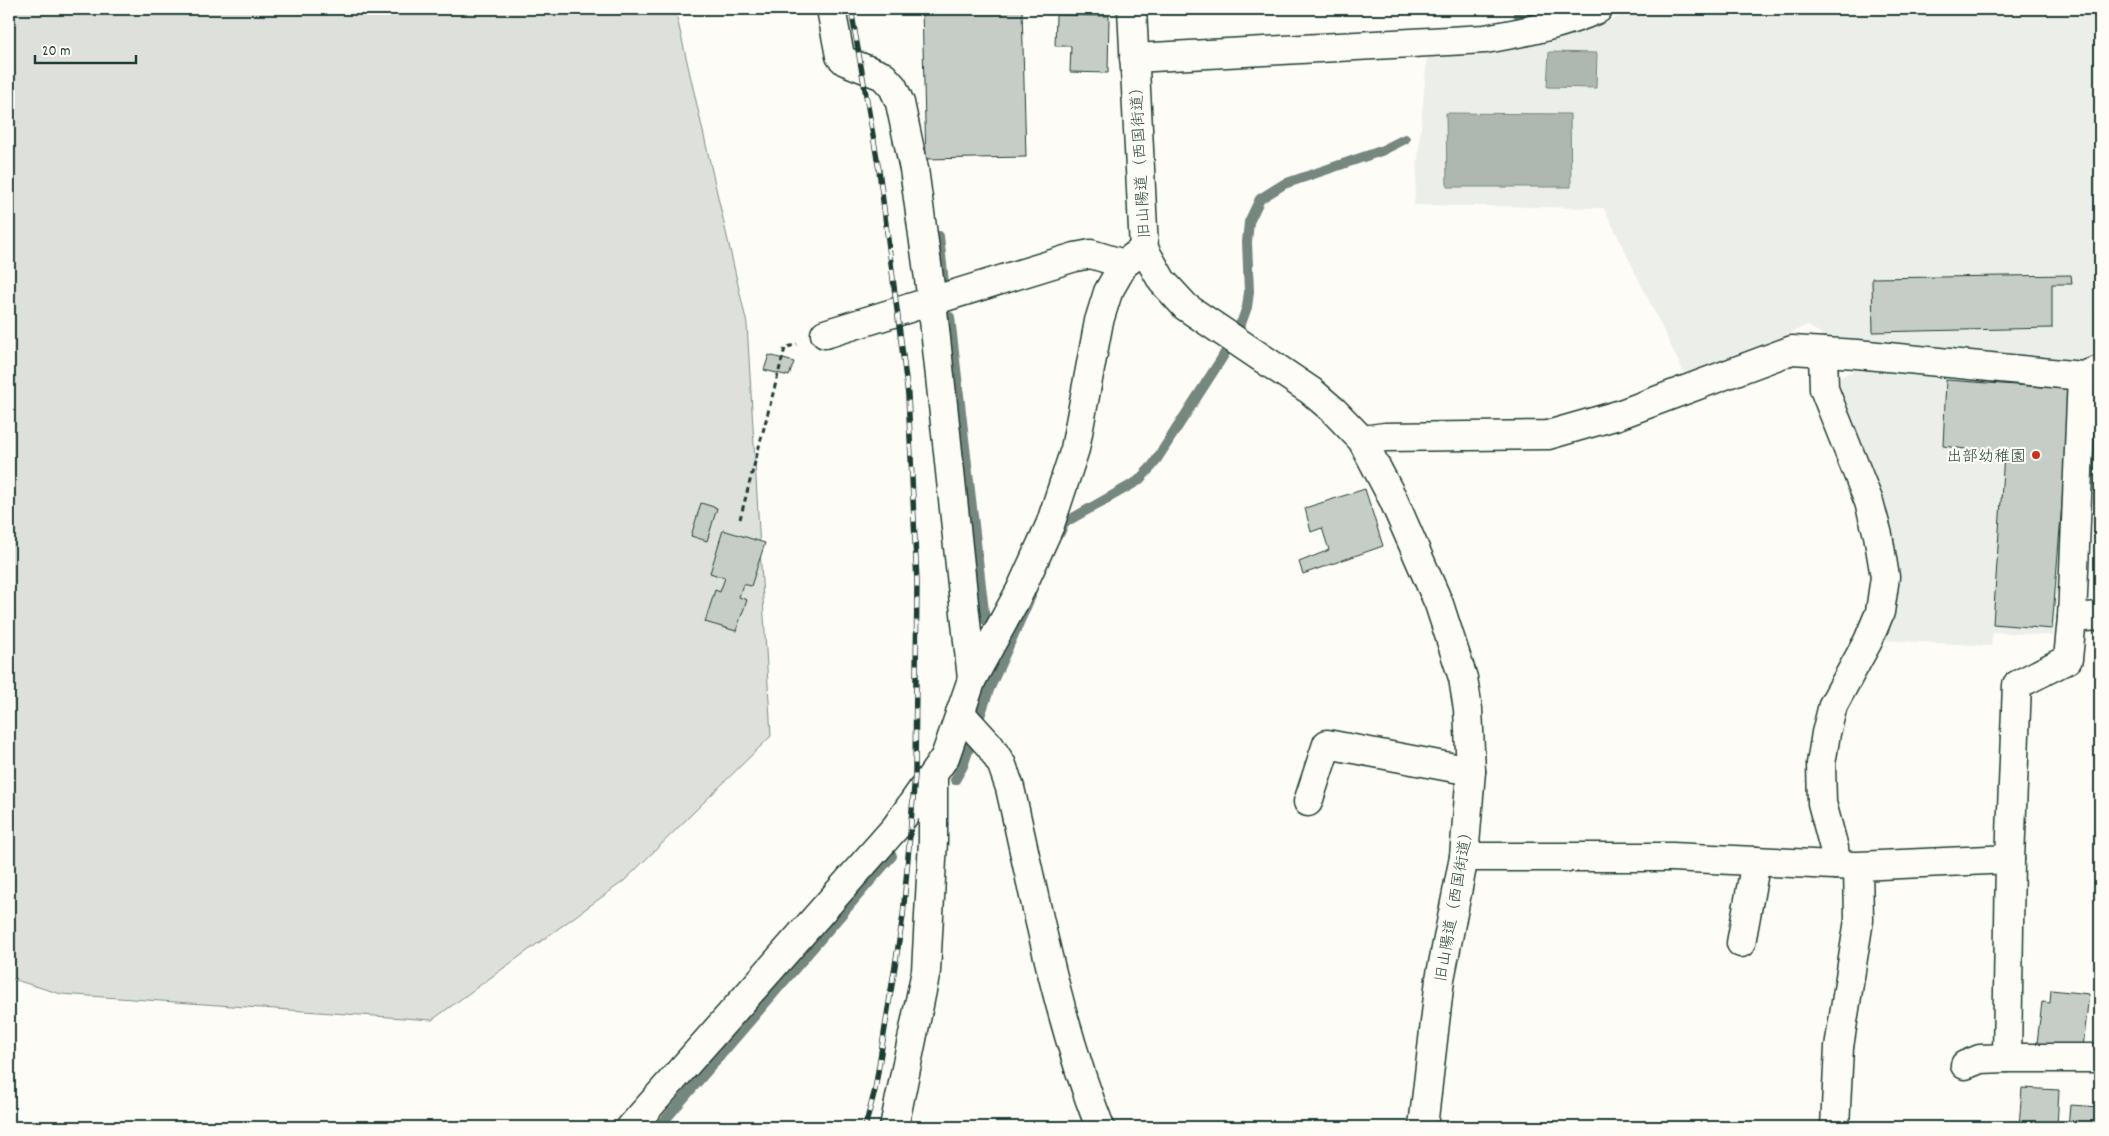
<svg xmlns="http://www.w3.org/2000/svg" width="2109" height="1136" viewBox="0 0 2109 1136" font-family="Dekko,'Klee One',sans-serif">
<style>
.built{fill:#eceee9}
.green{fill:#dde0db;stroke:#7e8e88}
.water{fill:#aeb8b1;stroke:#75877f}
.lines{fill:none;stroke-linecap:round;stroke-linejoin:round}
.stream{stroke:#75877f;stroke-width:10}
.building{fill:#c6cdc7;stroke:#1f3d34}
.minor-casing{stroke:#1f3d34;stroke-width:31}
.path{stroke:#1f3d34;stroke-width:3;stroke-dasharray:5 4;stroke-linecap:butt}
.minor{stroke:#fdfcf7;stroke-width:28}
.rail-casing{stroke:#1f3d34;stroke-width:5.5}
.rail{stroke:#fdfcf7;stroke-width:4;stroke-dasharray:11;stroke-linecap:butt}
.poi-dot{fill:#c8321e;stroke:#fdfcf7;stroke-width:2}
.labels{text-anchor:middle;stroke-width:4.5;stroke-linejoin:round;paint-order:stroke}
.street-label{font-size:16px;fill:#1f3d34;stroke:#fdfcf7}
.poi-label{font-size:16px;fill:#1f3d34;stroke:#fdfcf7;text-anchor:end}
</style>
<rect width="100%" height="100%" fill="#fdfcf7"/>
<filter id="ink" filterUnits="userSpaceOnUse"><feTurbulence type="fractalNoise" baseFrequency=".02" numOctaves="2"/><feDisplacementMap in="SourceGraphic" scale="10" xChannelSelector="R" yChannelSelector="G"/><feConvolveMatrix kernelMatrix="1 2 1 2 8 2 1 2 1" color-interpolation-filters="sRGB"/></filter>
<g filter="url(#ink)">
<g class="built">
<path d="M 1636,9 L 2100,9 L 2100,361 L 2083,370 L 1839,345 L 1807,325 L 1714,370 L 1687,379 L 1604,208 L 1414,205 L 1427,58 L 1544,43 L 1611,20 Z"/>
<path d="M 1861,367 L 2003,385 L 2068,390 L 2054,636 L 1993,632 L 1991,646 L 1884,640 L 1896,604 L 1895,560 L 1837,391 L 1841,377 Z"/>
</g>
<path class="green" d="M 9,9 L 675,9 L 747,324 L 771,736 L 624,881 L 432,1020 L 61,994 L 9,978 Z"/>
<g class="water">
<path d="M 1549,52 L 1597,53 L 1596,88 L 1547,87 Z"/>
<path d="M 1446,113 L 1570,114 L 1571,187 L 1447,187 Z"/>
</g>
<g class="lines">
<g class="stream">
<path d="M 1518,14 L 1536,9"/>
<path d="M 939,236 L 944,283"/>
<path d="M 950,317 L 985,620"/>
<path d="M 1060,533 L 1064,523 L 1138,481 L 1153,465 L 1222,358 L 1242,321 L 1247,307 L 1249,292 L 1247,242 L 1249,222 L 1260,199 L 1284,184 L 1381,151 L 1405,139"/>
<path d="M 955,780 L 963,766 L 989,690 L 1031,596"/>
<path d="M 659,1127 L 892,856"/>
</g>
</g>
<g class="building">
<path d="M 922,9 L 1022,9 L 1026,157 L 926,159 Z"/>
<path d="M 1056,15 L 1109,16 L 1108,73 L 1070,72 L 1071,46 L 1055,46 Z"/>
<path d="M 2098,30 L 2100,30 L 2100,336 L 2096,336 Z"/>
<path d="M 2071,275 L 2072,284 L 2052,284 L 2052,328 L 1873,332 L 1872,278 Z"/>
<path d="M 769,355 L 794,362 L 789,376 L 764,370 Z"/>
<path d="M 1946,380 L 2071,389 L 2052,629 L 1993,624 L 2004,454 L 1943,446 Z"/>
<path d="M 1365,489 L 1383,546 L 1303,574 L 1299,562 L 1329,550 L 1322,528 L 1311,532 L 1305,508 Z"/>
<path d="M 701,503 L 717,508 L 707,541 L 691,536 Z"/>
<path d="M 723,530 L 765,543 L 751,586 L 743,584 L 739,597 L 747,600 L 736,631 L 705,622 L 715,590 L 720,592 L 725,578 L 710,573 Z"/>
<path d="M 2051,990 L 2089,994 L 2083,1048 L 2037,1043 L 2042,1002 L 2050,1003 Z"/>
<path d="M 2022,1088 L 2059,1090 L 2057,1127 L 2019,1127 Z"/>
<path d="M 2070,1105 L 2100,1107 L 2100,1127 L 2068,1127 Z"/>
<path d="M 1321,1125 L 1321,1127 L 1290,1127 Z"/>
</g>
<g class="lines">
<defs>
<g id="minor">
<path d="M 831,9 L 840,56 L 845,61 L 883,76 L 893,87 L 900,103 L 914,169 L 932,301 L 972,679"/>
<path d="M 1132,9 L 1144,249 L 1162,281 L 1186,307 L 1311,391 L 1333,410 L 1362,440 L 1393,499 L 1439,604 L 1463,678 L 1468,709 L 1471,771 L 1464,857 L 1440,979 L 1423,1127"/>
<path d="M 1134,58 L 1485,39 C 1524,32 1562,25 1598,9"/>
<path d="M 825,334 L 1075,257 L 1091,254 L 1124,264"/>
<path d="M 1823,352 L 1824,389 L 1869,502 L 1878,535 L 1885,577 L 1880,612 L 1868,641 L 1833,705 L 1826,733 L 1821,764 L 1822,803 L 1834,848 L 1836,865"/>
<path d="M 1362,440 L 1385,437 L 1548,435 L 1618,415 L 1792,350 L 1857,354 L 2082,376 L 2100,370"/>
<path d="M 2100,616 L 2072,618 L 2068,659 L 2017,685 L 2010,859 L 2007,1058 L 2100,1058"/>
<path d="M 2072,618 L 2082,376"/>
<path d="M 960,713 L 990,746 L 1002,765 L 1010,788 C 1036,902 1057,1018 1100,1127"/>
<path d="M 1308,802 L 1327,744 L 1471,771"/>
<path d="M 1464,857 L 1672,857 L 1854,866"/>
<path d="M 1741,943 L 1756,861"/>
<path d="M 1965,1065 L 1980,1059 L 2007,1058"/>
<path d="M 631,1127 L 896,827 L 945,757 L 972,679 L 1020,591 L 1050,525 L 1075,449 L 1099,321 L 1108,292 L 1124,264 L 1144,249"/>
<path d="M 894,1127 L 926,971 L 933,841 L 933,775"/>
<path d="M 1835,1127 L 1839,1047 L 1859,920 L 1858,866 L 2010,859"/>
</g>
</defs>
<use href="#minor" class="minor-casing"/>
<path class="path" d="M 740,519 L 785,348 L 797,344"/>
<use href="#minor" class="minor"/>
<defs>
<path id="rail" d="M 851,9 L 879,170 L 908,395 L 917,582 L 915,775 L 903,916 L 875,1090 L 865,1127"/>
</defs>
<use href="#rail" class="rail-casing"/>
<use href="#rail" class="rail"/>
</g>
</g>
<circle class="poi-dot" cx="2036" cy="455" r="5"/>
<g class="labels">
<g class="street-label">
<text transform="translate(1139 159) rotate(-93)" y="6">旧山陽道（西国街道）</text>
<text transform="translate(1453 903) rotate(-80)" y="6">旧山陽道（西国街道）</text>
</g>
<g class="poi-label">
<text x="2026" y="461">出部幼稚園</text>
</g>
</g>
<rect width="2109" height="1136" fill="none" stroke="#fdfcf7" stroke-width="30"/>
<rect x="15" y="15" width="2079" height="1106" fill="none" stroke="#1f3d34" stroke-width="2" filter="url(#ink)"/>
<path d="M35 55v8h101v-8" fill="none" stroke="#1f3d34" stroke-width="2.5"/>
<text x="42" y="55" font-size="15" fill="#1f3d34" stroke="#fdfcf7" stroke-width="4" paint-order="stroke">20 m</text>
</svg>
